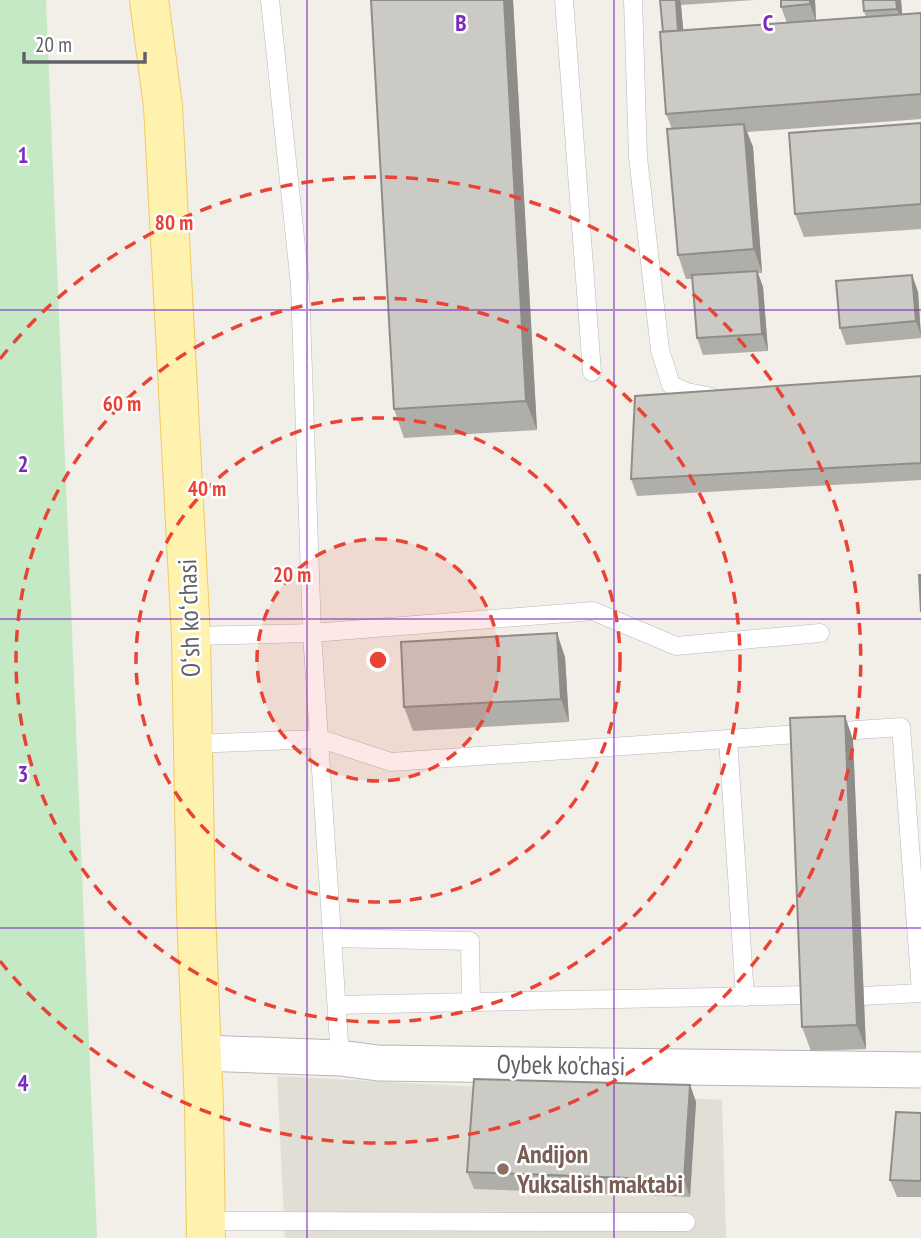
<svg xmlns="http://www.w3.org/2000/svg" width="921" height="1238" viewBox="0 0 921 1238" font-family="'PT Sans Narrow',sans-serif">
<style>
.education{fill:#e1ded6}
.green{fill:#c5e8c5}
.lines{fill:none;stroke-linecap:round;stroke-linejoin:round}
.service-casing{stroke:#b5b8bc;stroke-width:19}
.minor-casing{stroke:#b5b8bc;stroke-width:37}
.primary-casing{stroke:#f2c960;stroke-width:40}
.service{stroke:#fff;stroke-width:18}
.minor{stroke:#fff;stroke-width:35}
.primary{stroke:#fff2af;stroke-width:38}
.wall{fill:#afaea9}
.shaded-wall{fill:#8f8d8a}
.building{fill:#cccac5;stroke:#8f8d8a;stroke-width:2}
.grid{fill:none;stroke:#7b2cbf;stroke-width:2;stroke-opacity:0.55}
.ring{fill:none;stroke:#ea4335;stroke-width:3.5;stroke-dasharray:12 9}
.education-dot{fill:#8d6e63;stroke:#fff;stroke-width:2.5}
.labels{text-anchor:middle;stroke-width:5;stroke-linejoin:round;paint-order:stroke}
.street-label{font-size:26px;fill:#5f6368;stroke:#fff}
.education-label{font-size:26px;font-weight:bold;fill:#785e54;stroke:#fff;text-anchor:start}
.grid-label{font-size:23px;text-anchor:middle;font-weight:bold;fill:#7b2cbf;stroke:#fff;stroke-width:5;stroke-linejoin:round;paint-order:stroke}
.centre{fill:#ea4335;stroke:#fff;stroke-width:3.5}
.ring-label{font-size:21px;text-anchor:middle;font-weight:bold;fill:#ea4335;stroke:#fff;stroke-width:5;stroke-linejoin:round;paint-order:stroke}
</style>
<rect width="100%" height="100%" fill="#f1efe8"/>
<path class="education" d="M 277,1076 L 722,1100 L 726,1238 L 285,1238 Z"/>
<path class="green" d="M 0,0 L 46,0 L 97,1238 L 0,1238 Z"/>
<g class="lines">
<defs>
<g id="service">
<path d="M 564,0 L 592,372"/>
<path d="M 633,0 L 638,157 L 660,350 L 671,385 L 687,392 L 712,397"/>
<path d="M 191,636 L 312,633 L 300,285 L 270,0"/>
<path d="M 728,739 L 745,997"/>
<path d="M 192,744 L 321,739 L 391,762 L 901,727 L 921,991"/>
<path d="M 333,938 L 470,941 L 471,1002"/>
<path d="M 863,996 L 921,993"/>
<path d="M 337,1005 L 808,995"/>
<path d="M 340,1058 L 312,633 L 593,611 L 676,646 L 820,633"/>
<path d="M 206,1221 L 686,1222"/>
</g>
<path id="minor" d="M 202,1053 L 340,1058 L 378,1063 L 921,1070"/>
<path id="primary" d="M 149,0 L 163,106 L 191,636 L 196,911 L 204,1107 L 206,1238"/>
</defs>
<use href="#service" class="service-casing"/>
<use href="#minor" class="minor-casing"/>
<use href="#primary" class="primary-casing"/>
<use href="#service" class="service"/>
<use href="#minor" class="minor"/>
<use href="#primary" class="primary"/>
</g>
<g class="wall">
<path d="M 513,0 L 537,430 L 404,438 L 394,409 Z"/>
<path d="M 660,0 L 754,0 L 681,5 L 683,30 L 787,23 L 781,7 L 815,0 L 816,20 L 866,17 L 864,11 L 863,0 L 901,0 L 902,14 L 921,13 L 921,119 L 747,132 L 753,147 L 762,273 L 758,273 L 763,287 L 768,351 L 703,355 L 697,338 L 692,279 L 686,279 L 678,255 L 672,129 L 666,114 L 663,32 Z"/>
<path d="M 921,123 L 921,229 L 804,237 L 795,214 Z"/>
<path d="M 912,275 L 918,292 L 921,338 L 846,345 L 840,328 Z"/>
<path d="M 921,376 L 921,480 L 637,496 L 631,479 Z"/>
<path d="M 565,657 L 569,722 L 413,731 L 404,707 Z"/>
<path d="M 845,716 L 853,740 L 866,1049 L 811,1051 L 802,1027 Z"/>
<path d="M 690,1085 L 696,1102 L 690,1197 L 474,1189 L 467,1172 Z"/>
<path d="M 921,1113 L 921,1197 L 897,1197 L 890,1180 Z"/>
</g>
<g class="shaded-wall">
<path d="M 504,0 L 513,0 L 537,430 L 526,401 Z"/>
<path d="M 676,0 L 680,0 L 681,5 L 685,49 L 679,32 Z"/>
<path d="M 810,0 L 815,0 L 816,21 L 810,4 Z"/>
<path d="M 896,0 L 901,0 L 903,25 L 897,9 Z"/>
<path d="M 744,124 L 753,147 L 762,273 L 754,249 Z"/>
<path d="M 757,271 L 763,287 L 768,351 L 762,334 Z"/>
<path d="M 912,275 L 918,292 L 921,336 L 916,321 Z"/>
<path d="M 557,633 L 565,657 L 569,722 L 561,699 Z"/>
<path d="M 845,716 L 853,740 L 866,1049 L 857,1025 Z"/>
<path d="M 690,1085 L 696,1102 L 690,1197 L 684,1180 Z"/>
</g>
<g class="building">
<path d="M 371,0 L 504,0 L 526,401 L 394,409 Z"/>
<path d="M 660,0 L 676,0 L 678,31 L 663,32 Z"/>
<path d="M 781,0 L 810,0 L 810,4 L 781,7 Z"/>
<path d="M 863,0 L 896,0 L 897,9 L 864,11 Z"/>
<path d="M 921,13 L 921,94 L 666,114 L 660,32 Z"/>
<path d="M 921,123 L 921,204 L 795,214 L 789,133 Z"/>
<path d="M 744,124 L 754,249 L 678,255 L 667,129 Z"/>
<path d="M 757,271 L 762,334 L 697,338 L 692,275 Z"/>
<path d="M 912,275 L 916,321 L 840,328 L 836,281 Z"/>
<path d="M 921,376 L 921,463 L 631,479 L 635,396 Z"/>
<path d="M 919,575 L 921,575 L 921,612 Z"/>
<path d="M 557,633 L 561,699 L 404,707 L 401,642 Z"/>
<path d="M 845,716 L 857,1025 L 802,1027 L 790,718 Z"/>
<path d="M 474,1079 L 690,1085 L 684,1180 L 467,1172 Z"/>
<path d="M 896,1112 L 921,1113 L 921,1181 L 890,1180 Z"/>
</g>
<path class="grid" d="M 307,0 L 307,1238M 614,0 L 614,1238M 0,310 L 921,310M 0,619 L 921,619M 0,928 L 921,928"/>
<circle cx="378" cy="660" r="121" fill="#ea4335" fill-opacity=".12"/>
<g class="ring">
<circle cx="378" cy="660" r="121"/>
<circle cx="378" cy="660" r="242"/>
<circle cx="378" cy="660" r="362"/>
<path d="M0 359A483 483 0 1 1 0 961"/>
</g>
<circle class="education-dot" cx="503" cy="1169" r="7"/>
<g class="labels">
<g class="street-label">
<text transform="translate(189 618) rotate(-92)" y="9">Oʻsh koʻchasi</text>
<text transform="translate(561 1065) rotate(1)" y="9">Oybek ko'chasi</text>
</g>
<g class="education-label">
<text x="517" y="1163">Andijon<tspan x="517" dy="30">Yuksalish maktabi</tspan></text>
</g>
</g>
<g class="grid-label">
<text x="461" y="31">B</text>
<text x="768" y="31">C</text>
<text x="23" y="163">1</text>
<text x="23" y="472">2</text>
<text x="23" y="782">3</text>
<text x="23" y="1091">4</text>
</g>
<circle cx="378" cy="660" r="10" class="centre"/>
<g class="ring-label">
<text x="174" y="230">80 m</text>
<text x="122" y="411">60 m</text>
<text x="207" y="496">40 m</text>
<text x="292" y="582">20 m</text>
</g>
<path d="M24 52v10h121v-10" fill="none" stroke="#5f6368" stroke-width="3.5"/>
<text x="35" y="52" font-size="21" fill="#5f6368" stroke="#ffffff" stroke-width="5" paint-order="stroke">20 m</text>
</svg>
